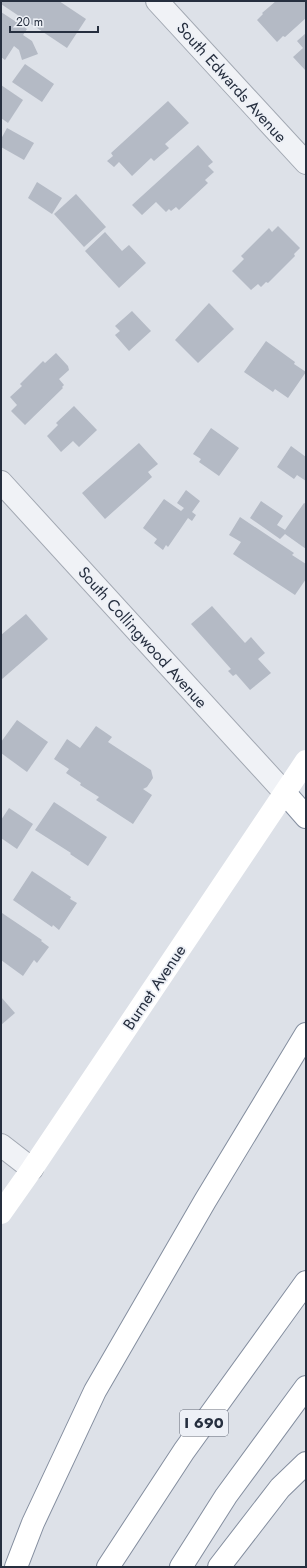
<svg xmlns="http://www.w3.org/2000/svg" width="307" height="1568" viewBox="0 0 307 1568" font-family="Jost,sans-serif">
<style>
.building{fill:#b4bac5}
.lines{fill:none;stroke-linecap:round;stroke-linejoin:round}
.street-casing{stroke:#a2a8b2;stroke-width:24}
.highway-casing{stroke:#848e9f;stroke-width:24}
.street{stroke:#f0f2f6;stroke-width:22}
.secondary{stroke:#fff;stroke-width:22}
.highway{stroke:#fff;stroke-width:22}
.labels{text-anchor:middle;stroke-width:3.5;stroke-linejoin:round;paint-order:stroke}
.shield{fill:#edf0f6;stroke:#626976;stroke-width:1}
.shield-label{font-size:15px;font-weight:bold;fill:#262f3f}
.street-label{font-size:16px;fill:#262f3f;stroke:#edf0f6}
</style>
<rect width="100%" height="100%" fill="#dde1e8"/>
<g class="building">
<path d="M 1,1 L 59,1 L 86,19 L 67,48 L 1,4 Z"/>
<path d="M 276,1 L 306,1 L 306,18 L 285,37 L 283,36 L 277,42 L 257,20 L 263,14 L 262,13 Z"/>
<path d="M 1,12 L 27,29 L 23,35 L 32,41 L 38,54 L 22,60 L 19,50 L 14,46 L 5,60 L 1,57 Z"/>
<path d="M 306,33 L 306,71 L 293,57 L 303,48 L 297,41 Z"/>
<path d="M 25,64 L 54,84 L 42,102 L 12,82 Z"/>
<path d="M 1,85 L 23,100 L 8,123 L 1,118 Z"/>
<path d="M 168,101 L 189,123 L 165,144 L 169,148 L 154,161 L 151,158 L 132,176 L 119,162 L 114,167 L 107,161 L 113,156 L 111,153 Z"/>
<path d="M 7,128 L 34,143 L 24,160 L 1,147 L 1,139 Z"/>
<path d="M 198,145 L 213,162 L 208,166 L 214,172 L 205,180 L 208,183 L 179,210 L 176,207 L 171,211 L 169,209 L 166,212 L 156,202 L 142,215 L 132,205 Z"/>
<path d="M 37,182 L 62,198 L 52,214 L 28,198 Z"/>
<path d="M 76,194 L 106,227 L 84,247 L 54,214 Z"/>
<path d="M 278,226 L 300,248 L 294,254 L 295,256 L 268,283 L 266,282 L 261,287 L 258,284 L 251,290 L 232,271 L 244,259 L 241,256 L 269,228 L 272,232 Z"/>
<path d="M 105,232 L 122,251 L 129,245 L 146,263 L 119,288 L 85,251 Z"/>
<path d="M 209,303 L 234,329 L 198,363 L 175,340 Z"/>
<path d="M 132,311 L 151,331 L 129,351 L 115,335 L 120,331 L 115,326 Z"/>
<path d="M 266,341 L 295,362 L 294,364 L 306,372 L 288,398 L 275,389 L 273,392 L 244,372 Z"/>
<path d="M 56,353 L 68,366 L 69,370 L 59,379 L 64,385 L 62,387 L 63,388 L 25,425 L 11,411 L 17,405 L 10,397 L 22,386 L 20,384 L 43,361 L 45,363 Z"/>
<path d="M 74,406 L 97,430 L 79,447 L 73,441 L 61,452 L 47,436 L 58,425 L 56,423 Z"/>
<path d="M 211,428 L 239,448 L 219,476 L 199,462 L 201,459 L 193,454 Z"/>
<path d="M 139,443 L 158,464 L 148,472 L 152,477 L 105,519 L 82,493 Z"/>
<path d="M 291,446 L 306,457 L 306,481 L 297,475 L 294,479 L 277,467 Z"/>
<path d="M 186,490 L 200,501 L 192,512 L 196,515 L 192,521 L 188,518 L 168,547 L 166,545 L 163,550 L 154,543 L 157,539 L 143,528 L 164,499 L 181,511 L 184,508 L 177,503 Z"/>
<path d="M 261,501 L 283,516 L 277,525 L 285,530 L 304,503 L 306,504 L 306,549 L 285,534 L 280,539 L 250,518 Z"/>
<path d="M 240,517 L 294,553 L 292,555 L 306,564 L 306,579 L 295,595 L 233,554 L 241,542 L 229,535 Z"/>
<path d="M 212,606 L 245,643 L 251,637 L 265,653 L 258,659 L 271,673 L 250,690 L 236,674 L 233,676 L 228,671 L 231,669 L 191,624 Z"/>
<path d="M 26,614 L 48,639 L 1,680 L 1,635 Z"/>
<path d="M 17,720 L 48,742 L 27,772 L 1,753 L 1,742 Z"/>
<path d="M 96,726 L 112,737 L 108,742 L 151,770 L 153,778 L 147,787 L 143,789 L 152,795 L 133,824 L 96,800 L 99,797 L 80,785 L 81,783 L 66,773 L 69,769 L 54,759 L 67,739 L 80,748 Z"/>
<path d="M 54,802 L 107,837 L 88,866 L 70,854 L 71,853 L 35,830 Z"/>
<path d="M 9,808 L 33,824 L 17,849 L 1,838 L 1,820 Z"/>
<path d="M 32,871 L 71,897 L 70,899 L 77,903 L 59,930 L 53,925 L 52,927 L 13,900 Z"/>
<path d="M 2,913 L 42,940 L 41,941 L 49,947 L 37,963 L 34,960 L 23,976 L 1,960 L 1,914 Z"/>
<path d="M 1,997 L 15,1013 L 1,1025 Z"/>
</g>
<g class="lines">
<defs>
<g id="street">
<path d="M 157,1 L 306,163"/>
<path d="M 1,482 L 285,793"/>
<path d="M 1,1145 L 32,1169"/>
</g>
<g id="highway">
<path d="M 285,793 L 306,817"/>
<path d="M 16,1567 L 33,1523 L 95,1391 L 205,1201 L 306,1034"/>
<path d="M 108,1567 L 184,1451 L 306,1282"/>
<path d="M 181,1567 L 226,1496 L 306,1387"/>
<path d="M 219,1567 L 280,1488 L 306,1463"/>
</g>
</defs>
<use href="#street" class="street-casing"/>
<use href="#highway" class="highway-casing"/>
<use href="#street" class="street"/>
<path class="secondary" d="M 1,1213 L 32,1169 L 306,761"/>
<use href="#highway" class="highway"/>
</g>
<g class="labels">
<rect class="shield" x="180" y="1410" width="48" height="26" rx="3"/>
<g class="shield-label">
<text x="204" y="1428">I 690</text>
</g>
<g class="street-label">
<text transform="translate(232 82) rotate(48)" y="6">South Edwards Avenue</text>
<text transform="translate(143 637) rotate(48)" y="6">South Collingwood Avenue</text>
<text transform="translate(154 987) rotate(-56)" y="6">Burnet Avenue</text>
</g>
</g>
<rect width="307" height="1568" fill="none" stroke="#262f3f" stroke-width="4"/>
<path d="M10 26v6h88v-6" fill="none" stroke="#262f3f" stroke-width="2"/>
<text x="16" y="26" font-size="12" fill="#262f3f" stroke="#edf0f6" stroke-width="3" paint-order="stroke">20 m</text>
</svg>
